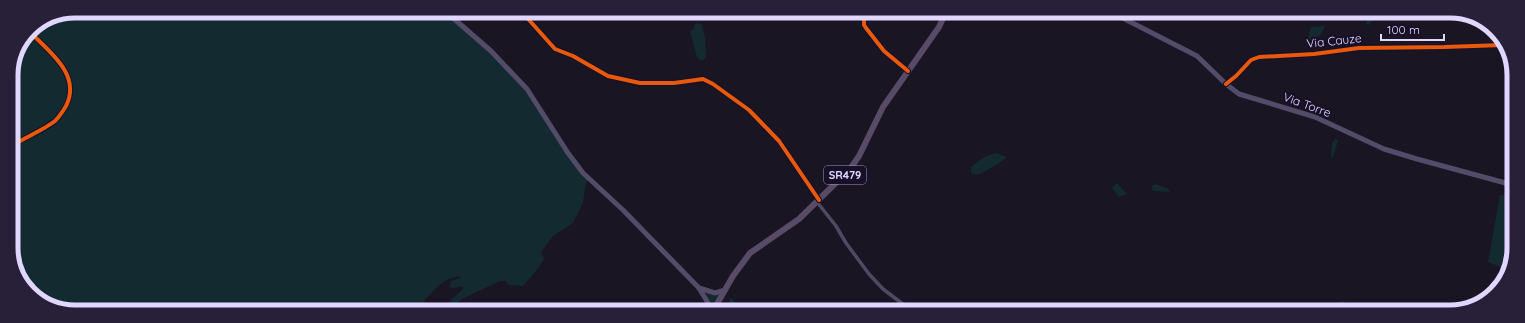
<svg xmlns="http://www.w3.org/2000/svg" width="1525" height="323" viewBox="0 0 1525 323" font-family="Quicksand,sans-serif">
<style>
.green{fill:#132b30}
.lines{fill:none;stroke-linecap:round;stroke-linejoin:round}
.minor{stroke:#4f4a63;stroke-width:3.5}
.secondary{stroke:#534c69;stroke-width:5}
.primary{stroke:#594b68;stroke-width:6}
.cycleway-casing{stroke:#180f28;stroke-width:6}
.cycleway{stroke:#e8590c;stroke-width:4}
.labels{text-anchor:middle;stroke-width:4;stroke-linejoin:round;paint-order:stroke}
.shield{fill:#180f28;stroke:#a59abe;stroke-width:1}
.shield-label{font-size:11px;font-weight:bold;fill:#e1d6ff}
.street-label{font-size:12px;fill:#e1d6ff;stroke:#180f28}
.rim{fill:none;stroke:#e1d6ff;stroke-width:5}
</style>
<rect width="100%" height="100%" fill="#191522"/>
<g class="green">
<path d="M 75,11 L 445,11 L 464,27 L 527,89 L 588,178 L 585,187 L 583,203 L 573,223 L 553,236 L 541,252 L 544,258 L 540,266 L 523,286 L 508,285 L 506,281 L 500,281 L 462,299 L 452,308 L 453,311 L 441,311 L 451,300 L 463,289 L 463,286 L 454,288 L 449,287 L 451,281 L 460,278 L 460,276 C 441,279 437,288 424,301 L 430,311 L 63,311 L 30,293 L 12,260 L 11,71 L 30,30 Z"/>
<path d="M 1372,12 L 1372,21 L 1369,25 L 1366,24 L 1368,13 Z"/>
<path d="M 699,23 L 702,25 L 705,38 L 706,57 L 703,60 L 700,60 L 697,57 L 690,31 L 694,29 L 695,24 Z"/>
<path d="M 1325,26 L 1320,36 L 1315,37 L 1315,40 L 1308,38 L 1311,27 Z"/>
<path d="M 1335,139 L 1338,140 L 1333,158 L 1331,156 L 1332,143 Z"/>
<path d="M 996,153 L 1007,157 C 1004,160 983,173 980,174 C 977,175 976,175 973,174 L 971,172 L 971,167 C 977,162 987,154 996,153 Z"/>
<path d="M 1117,183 L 1118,184 L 1127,194 L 1119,197 L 1112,188 Z"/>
<path d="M 1156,184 L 1168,189 L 1170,192 L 1154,191 L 1151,189 L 1153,185 Z"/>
<path d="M 1500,195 L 1513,196 L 1513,222 L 1503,268 L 1488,262 Z"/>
<path d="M 705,293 L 715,296 L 721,295 L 715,306 L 712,306 Z"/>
<path d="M 730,297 L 744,311 L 727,311 Z"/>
<path d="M 1342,301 L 1344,302 L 1345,305 L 1342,312 L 1332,312 L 1330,306 Z"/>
</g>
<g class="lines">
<g class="minor">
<path d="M 521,11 L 555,49 L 573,56 L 608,76 L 640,83 L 674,83 L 703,79 L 713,84 L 749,110 L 779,141 L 819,200"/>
<path d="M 864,12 L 864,25 L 866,28 L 884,51 L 908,71"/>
<path d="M 1226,84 L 1236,76 L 1251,60 L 1259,57 L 1314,54 L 1359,48 L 1444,47 L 1503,45"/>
<path d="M 12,146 C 25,137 42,131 55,121 C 59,117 63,111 66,106 C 82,74 48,51 29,31"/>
<path d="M 817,202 L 836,226 L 846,243 L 869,274 L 883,289 L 912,311"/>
</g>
<g class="secondary">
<path d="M 445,11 L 491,51 L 527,89 L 568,153 L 583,173 L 623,210 L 699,288 L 715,293 L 725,290"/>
<path d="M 1111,12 L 1197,56 L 1226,84 L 1239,94 L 1315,117 L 1384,149 L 1417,159 L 1513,185"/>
<path d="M 699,288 L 711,308 L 715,311"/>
</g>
<path class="primary" d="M 715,311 L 717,304 L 733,276 L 750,253 L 799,219 L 850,169 L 859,156 L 883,107 L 939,27 L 946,12"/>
<defs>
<g id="cycleway">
<path d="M 521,11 L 555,49 L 573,56 L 608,76 L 640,83 L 674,83 L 703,79 L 713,84 L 749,110 L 779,141 L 819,200"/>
<path d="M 864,12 L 864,25 L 866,28 L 884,51 L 908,71"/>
<path d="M 1226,84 L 1236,76 L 1251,60 L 1259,57 L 1314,54 L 1359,48 L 1444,47 L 1503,45"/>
<path d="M 12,146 C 25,137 42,131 55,121 C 59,117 63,111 66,106 C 82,74 48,51 29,31"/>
</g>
</defs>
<use href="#cycleway" class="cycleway-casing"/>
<use href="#cycleway" class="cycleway"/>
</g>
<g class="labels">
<rect class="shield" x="824" y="166" width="42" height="18" rx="3"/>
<g class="shield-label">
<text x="845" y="179">SR479</text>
</g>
<g class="street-label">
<text transform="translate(1334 41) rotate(-6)" y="4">Via Cauze</text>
<text transform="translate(1307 105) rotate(20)" y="4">Via Torre</text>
</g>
</g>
<path d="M0 0H1525V323H0ZM75 18H1450A57 57 0 0 1 1507 75V248A57 57 0 0 1 1450 305H75A57 57 0 0 1 18 248V75A57 57 0 0 1 75 18Z" fill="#281f39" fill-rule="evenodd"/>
<path class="rim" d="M75 18H1450A57 57 0 0 1 1507 75V248A57 57 0 0 1 1450 305H75A57 57 0 0 1 18 248V75A57 57 0 0 1 75 18Z"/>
<path d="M1381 34v6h63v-6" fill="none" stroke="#e1d6ff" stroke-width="2"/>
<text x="1387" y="34" font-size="12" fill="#e1d6ff" stroke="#180f28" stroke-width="3" paint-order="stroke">100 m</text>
</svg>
